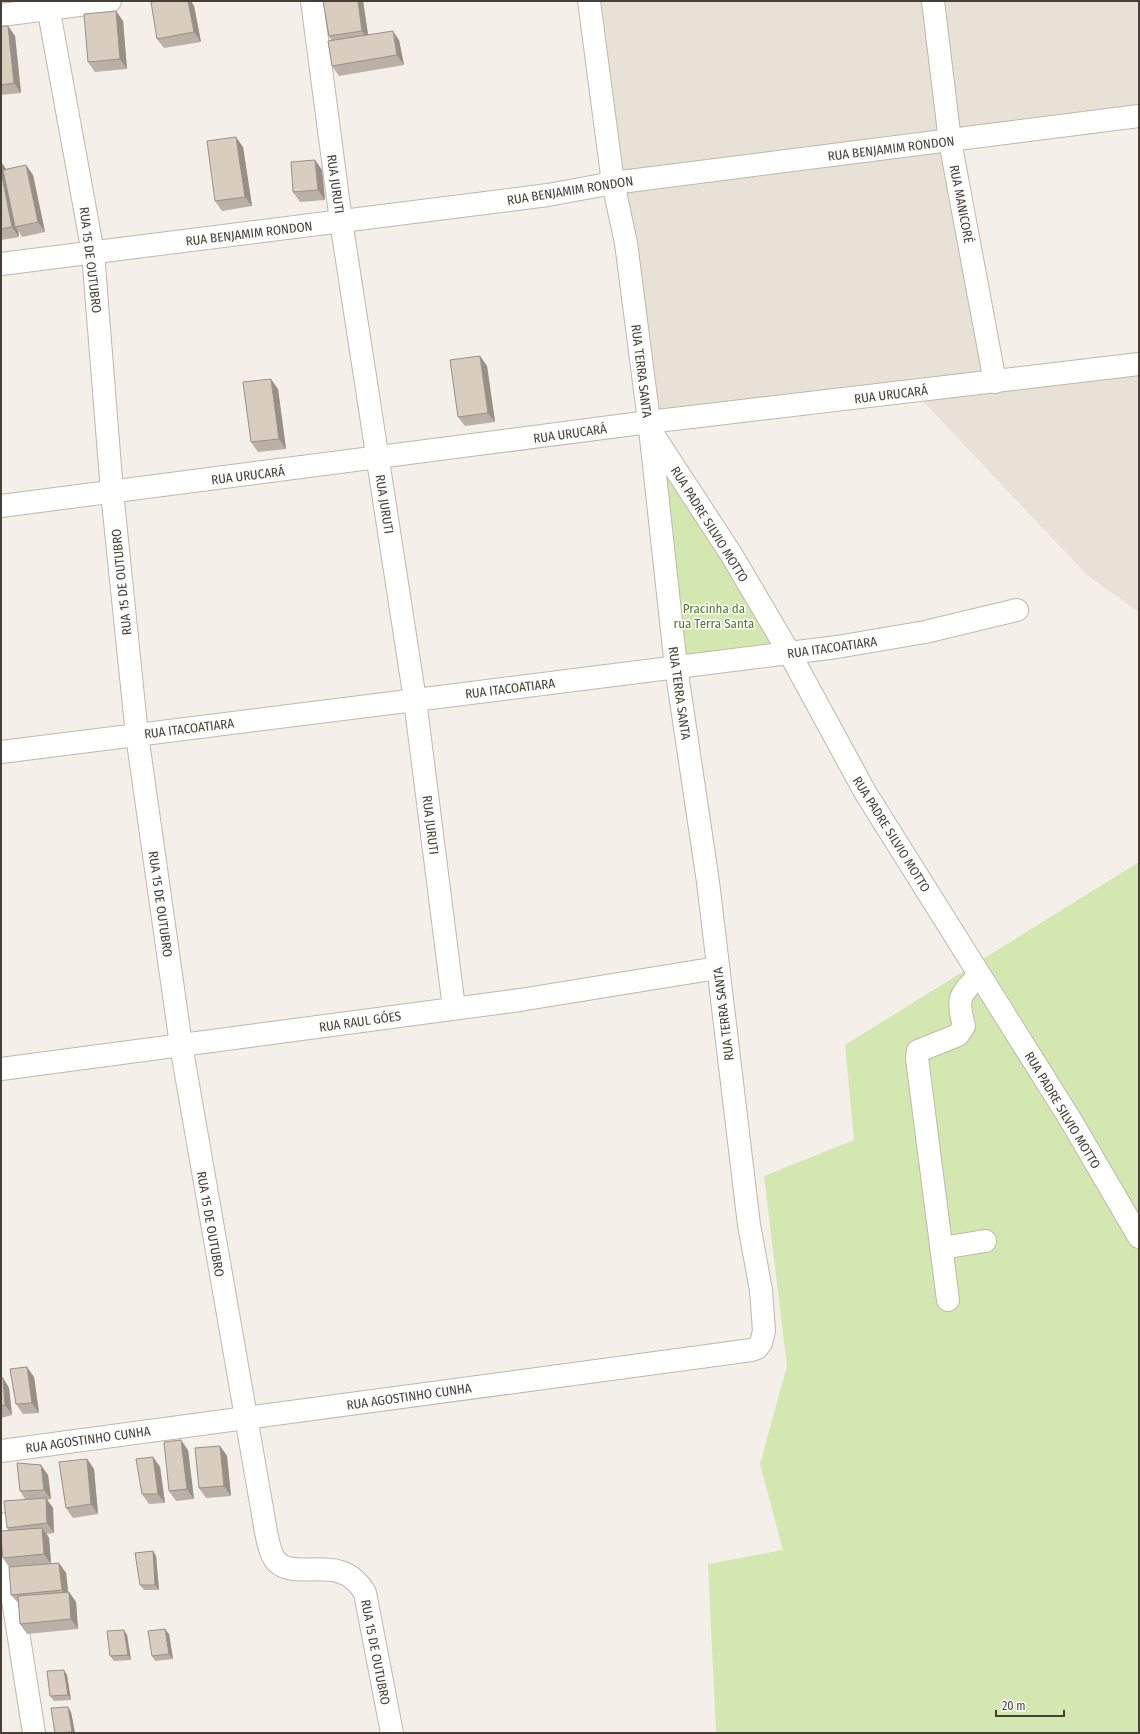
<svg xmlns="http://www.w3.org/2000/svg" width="1140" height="1734" viewBox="0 0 1140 1734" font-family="'Fira Sans Condensed',sans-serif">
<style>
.residential{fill:#e8e1d6}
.green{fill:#d3e8b1}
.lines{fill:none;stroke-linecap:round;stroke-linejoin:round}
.minor-casing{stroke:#c0b7aa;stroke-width:24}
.minor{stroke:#fff;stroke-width:22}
.wall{fill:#bbb0a5}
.shaded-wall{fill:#989086}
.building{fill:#d9cdc0;stroke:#989086}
.labels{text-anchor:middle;stroke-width:3;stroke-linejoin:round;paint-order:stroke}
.street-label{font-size:13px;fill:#474037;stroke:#fff}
.park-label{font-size:13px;fill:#4d7a29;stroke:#fff}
</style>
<rect width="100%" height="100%" fill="#f4efe8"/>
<path class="residential" d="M 601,1 L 1139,1 L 1139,114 L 955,142 L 990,387 L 1139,370 L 1139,612 L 1087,575 L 918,396 L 656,427 Z"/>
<g class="green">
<path d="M 649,423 L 786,651 L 676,666 Z"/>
<path d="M 1139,862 L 1139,1733 L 716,1733 L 708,1564 L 783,1550 L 760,1464 L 787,1366 L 764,1176 L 854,1140 L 845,1045 Z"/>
</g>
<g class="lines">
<defs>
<g id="minor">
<path d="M 47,1 L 93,253 L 112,492 L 137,735 L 181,1045 L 261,1503 C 264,1516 267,1553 277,1562 C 298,1582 341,1551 365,1593 L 392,1733"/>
<path d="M 312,1 L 341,221 L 415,700 L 454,1008"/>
<path d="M 933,1 L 950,141 L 995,382"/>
<path d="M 1,15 L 110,1"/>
<path d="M 1,264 L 548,195 L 613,183 L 1139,116"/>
<path d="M 652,433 L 731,554 L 790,654 L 865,792 L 1070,1119 L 1139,1237"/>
<path d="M 1,506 L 649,422 L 1139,364"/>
<path d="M 1,752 L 837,647 L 925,632 L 1017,610"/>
<path d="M 1,1069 L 520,1000 L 717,968"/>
<path d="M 942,1248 L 985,1241"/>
<path d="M 948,1300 L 917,1058 L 918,1051 L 958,1035 L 964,1026 C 956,996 960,996 979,975"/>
<path d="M 1,1451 L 722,1354 L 751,1350 L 757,1348 L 761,1343 L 764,1331 L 761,1290 L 749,1225 L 708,882 L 676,667 L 650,429 L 626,243 L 613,183 L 589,1"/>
<path d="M 1,1524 L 34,1733"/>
</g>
</defs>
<use href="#minor" class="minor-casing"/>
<use href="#minor" class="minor"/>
</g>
<g class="wall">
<path d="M 157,1 L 191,1 L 194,6 L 201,42 L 164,48 L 157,39 Z"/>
<path d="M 323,1 L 363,1 L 368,34 L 399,40 L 404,65 L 339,76 L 332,66 L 331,40 L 329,36 Z"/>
<path d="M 116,11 L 123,21 L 127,69 L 95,72 L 88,62 Z"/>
<path d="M 1,26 L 8,26 L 15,36 L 21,93 L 1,95 Z"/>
<path d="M 243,147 L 252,206 L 222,211 L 215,201 Z"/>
<path d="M 315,160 L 322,170 L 325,200 L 300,202 L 293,192 Z"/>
<path d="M 1,162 L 6,169 L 33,175 L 45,232 L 22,237 L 18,230 L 19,237 L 1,240 Z"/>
<path d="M 480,356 L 487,366 L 495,422 L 465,426 L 458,417 Z"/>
<path d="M 278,389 L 286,449 L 258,452 L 251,442 Z"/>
<path d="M 34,1377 L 39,1413 L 23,1414 L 16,1404 Z"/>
<path d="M 1,1378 L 3,1378 L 9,1388 L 12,1415 L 1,1418 Z"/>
<path d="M 220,1446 L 227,1456 L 231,1496 L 206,1498 L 199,1488 Z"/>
<path d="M 188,1450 L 194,1499 L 176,1501 L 169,1491 Z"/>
<path d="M 153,1457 L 160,1467 L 165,1503 L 149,1504 L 142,1494 Z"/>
<path d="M 87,1459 L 94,1469 L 98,1514 L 73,1518 L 66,1508 Z"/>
<path d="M 48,1475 L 51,1499 L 47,1500 L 53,1508 L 54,1533 L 47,1534 L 49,1538 L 51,1563 L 59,1563 L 66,1573 L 68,1592 L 69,1592 L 76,1602 L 78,1629 L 27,1634 L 20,1624 L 19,1604 L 11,1595 L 9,1567 L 3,1558 L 8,1530 L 7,1528 L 25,1499 L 20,1491 Z"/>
<path d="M 153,1551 L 156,1556 L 159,1590 L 144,1590 L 140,1585 Z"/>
<path d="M 169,1634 L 173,1659 L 155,1661 L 152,1656 Z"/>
<path d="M 127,1635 L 131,1660 L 114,1661 L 110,1656 Z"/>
<path d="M 67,1675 L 71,1700 L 54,1701 L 50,1696 Z"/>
<path d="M 71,1712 L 75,1733 L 55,1733 Z"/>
</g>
<g class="shaded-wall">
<path d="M 188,1 L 191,1 L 194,6 L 201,42 L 194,32 Z"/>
<path d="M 358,1 L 363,1 L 369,41 L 362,31 Z"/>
<path d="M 116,11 L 123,21 L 127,69 L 120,59 Z"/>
<path d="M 8,26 L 15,36 L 21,93 L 14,83 Z"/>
<path d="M 393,31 L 399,40 L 404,65 L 397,55 Z"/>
<path d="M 236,137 L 243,147 L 252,206 L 245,197 Z"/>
<path d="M 315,160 L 322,170 L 325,200 L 318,190 Z"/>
<path d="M 1,162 L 6,169 L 17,226 L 15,227 L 18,230 L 19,237 L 12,227 L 1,171 Z"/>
<path d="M 26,165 L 33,175 L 45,232 L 38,222 Z"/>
<path d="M 480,356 L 487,366 L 495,422 L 488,413 Z"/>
<path d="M 271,379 L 278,389 L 286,449 L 279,439 Z"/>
<path d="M 27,1367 L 34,1377 L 39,1413 L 32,1403 Z"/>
<path d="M 3,1378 L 9,1388 L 12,1415 L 5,1405 Z"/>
<path d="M 181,1440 L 188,1450 L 194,1499 L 187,1489 Z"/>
<path d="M 220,1446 L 227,1456 L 231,1496 L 224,1486 Z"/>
<path d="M 153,1457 L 160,1467 L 165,1503 L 158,1494 Z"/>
<path d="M 87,1459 L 94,1469 L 98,1514 L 91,1504 Z"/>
<path d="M 41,1465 L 48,1475 L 51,1499 L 44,1490 Z"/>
<path d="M 46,1498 L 53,1508 L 54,1533 L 47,1523 Z"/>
<path d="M 42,1528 L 49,1538 L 51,1564 L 44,1554 Z"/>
<path d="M 153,1551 L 156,1556 L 159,1590 L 155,1585 Z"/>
<path d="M 59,1563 L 66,1573 L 69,1600 L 62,1590 Z"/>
<path d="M 69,1592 L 76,1602 L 78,1629 L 71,1619 Z"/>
<path d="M 165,1629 L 169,1634 L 173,1659 L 169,1654 Z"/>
<path d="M 124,1630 L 127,1635 L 131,1660 L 128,1655 Z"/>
<path d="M 64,1670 L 67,1675 L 71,1700 L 68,1695 Z"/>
<path d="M 68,1707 L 71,1712 L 75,1733 L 73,1733 L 72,1732 Z"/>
</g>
<g class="building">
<path d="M 157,1 L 188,1 L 194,32 L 157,39 L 151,2 Z"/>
<path d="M 323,1 L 358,1 L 362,31 L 329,36 Z"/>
<path d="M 116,11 L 120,59 L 88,62 L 84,14 Z"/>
<path d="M 1,26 L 8,26 L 14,83 L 1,85 Z"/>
<path d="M 393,31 L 397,55 L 332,66 L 328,41 Z"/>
<path d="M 236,137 L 245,197 L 215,201 L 207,141 Z"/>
<path d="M 315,160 L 318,190 L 293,192 L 291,162 Z"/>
<path d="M 26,165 L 38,222 L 15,227 L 3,170 Z"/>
<path d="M 1,171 L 12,227 L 1,229 Z"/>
<path d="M 480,356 L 488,413 L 458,417 L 450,360 Z"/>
<path d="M 271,379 L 279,439 L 251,442 L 243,382 Z"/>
<path d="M 27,1367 L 32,1403 L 16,1404 L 10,1369 Z"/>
<path d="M 1,1378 L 3,1378 L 5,1405 L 1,1406 Z"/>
<path d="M 181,1440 L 187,1489 L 169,1491 L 164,1442 Z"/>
<path d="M 220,1446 L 224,1486 L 199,1488 L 195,1448 Z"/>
<path d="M 153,1457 L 158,1494 L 142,1494 L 136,1459 Z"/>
<path d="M 87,1459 L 91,1504 L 66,1508 L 59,1462 Z"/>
<path d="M 17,1463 L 41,1465 L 44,1490 L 20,1491 Z"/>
<path d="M 46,1498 L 47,1523 L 7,1528 L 4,1501 Z"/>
<path d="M 42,1528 L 44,1554 L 3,1558 L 1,1538 L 1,1531 Z"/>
<path d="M 153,1551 L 155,1585 L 140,1585 L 135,1553 Z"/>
<path d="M 59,1563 L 62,1590 L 11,1595 L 9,1567 Z"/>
<path d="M 69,1592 L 71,1619 L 20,1624 L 18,1596 Z"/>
<path d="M 165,1629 L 169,1654 L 152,1656 L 148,1631 Z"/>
<path d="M 124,1630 L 128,1655 L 110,1656 L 107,1631 Z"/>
<path d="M 64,1670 L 68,1695 L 50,1696 L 47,1671 Z"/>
<path d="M 68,1707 L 72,1732 L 55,1733 L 51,1708 Z"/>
</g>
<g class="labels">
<g class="street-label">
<text transform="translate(891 148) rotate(-7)" y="5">RUA BENJAMIM RONDON</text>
<text transform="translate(336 184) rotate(82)" y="5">RUA JURUTI</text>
<text transform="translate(570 190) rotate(-9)" y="5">RUA BENJAMIM RONDON</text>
<text transform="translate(962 204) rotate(79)" y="5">RUA MANICORÉ</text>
<text transform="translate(249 233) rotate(-7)" y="5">RUA BENJAMIM RONDON</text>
<text transform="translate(91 260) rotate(83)" y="5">RUA 15 DE OUTUBRO</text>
<text transform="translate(642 371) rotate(83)" y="5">RUA TERRA SANTA</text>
<text transform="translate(891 394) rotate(-7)" y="5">RUA URUCARÁ</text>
<text transform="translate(570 433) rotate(-8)" y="5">RUA URUCARÁ</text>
<text transform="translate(248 475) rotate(-7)" y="5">RUA URUCARÁ</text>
<text transform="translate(385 504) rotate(81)" y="5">RUA JURUTI</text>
<text transform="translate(710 524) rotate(58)" y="5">RUA PADRE SILVIO MOTTO</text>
<text transform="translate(121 582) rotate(-96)" y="5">RUA 15 DE OUTUBRO</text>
<text transform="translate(832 647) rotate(-8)" y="5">RUA ITACOATIARA</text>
<text transform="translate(510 688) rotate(-7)" y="5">RUA ITACOATIARA</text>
<text transform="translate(680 693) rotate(82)" y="5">RUA TERRA SANTA</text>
<text transform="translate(189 728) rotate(-7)" y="5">RUA ITACOATIARA</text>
<text transform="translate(431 825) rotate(83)" y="5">RUA JURUTI</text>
<text transform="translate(892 834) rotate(58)" y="5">RUA PADRE SILVIO MOTTO</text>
<text transform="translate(161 904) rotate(82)" y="5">RUA 15 DE OUTUBRO</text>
<text transform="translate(723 1014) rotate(-97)" y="5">RUA TERRA SANTA</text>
<text transform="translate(360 1021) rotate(-8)" y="5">RUA RAUL GÓES</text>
<text transform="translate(1063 1110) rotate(59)" y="5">RUA PADRE SILVIO MOTTO</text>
<text transform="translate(211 1224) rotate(80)" y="5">RUA 15 DE OUTUBRO</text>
<text transform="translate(409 1396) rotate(-8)" y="5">RUA AGOSTINHO CUNHA</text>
<text transform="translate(88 1439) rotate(-8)" y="5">RUA AGOSTINHO CUNHA</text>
<text transform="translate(376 1652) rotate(79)" y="5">RUA 15 DE OUTUBRO</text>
</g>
<g class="park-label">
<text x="714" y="613">Pracinha da<tspan x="714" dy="15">rua Terra Santa</tspan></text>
</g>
</g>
<rect width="1140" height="1734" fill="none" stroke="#474037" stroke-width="4"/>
<path d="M996 1710v6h68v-6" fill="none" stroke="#474037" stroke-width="2"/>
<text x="1002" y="1710" font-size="12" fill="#474037" stroke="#ffffff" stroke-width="3" paint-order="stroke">20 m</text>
</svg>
